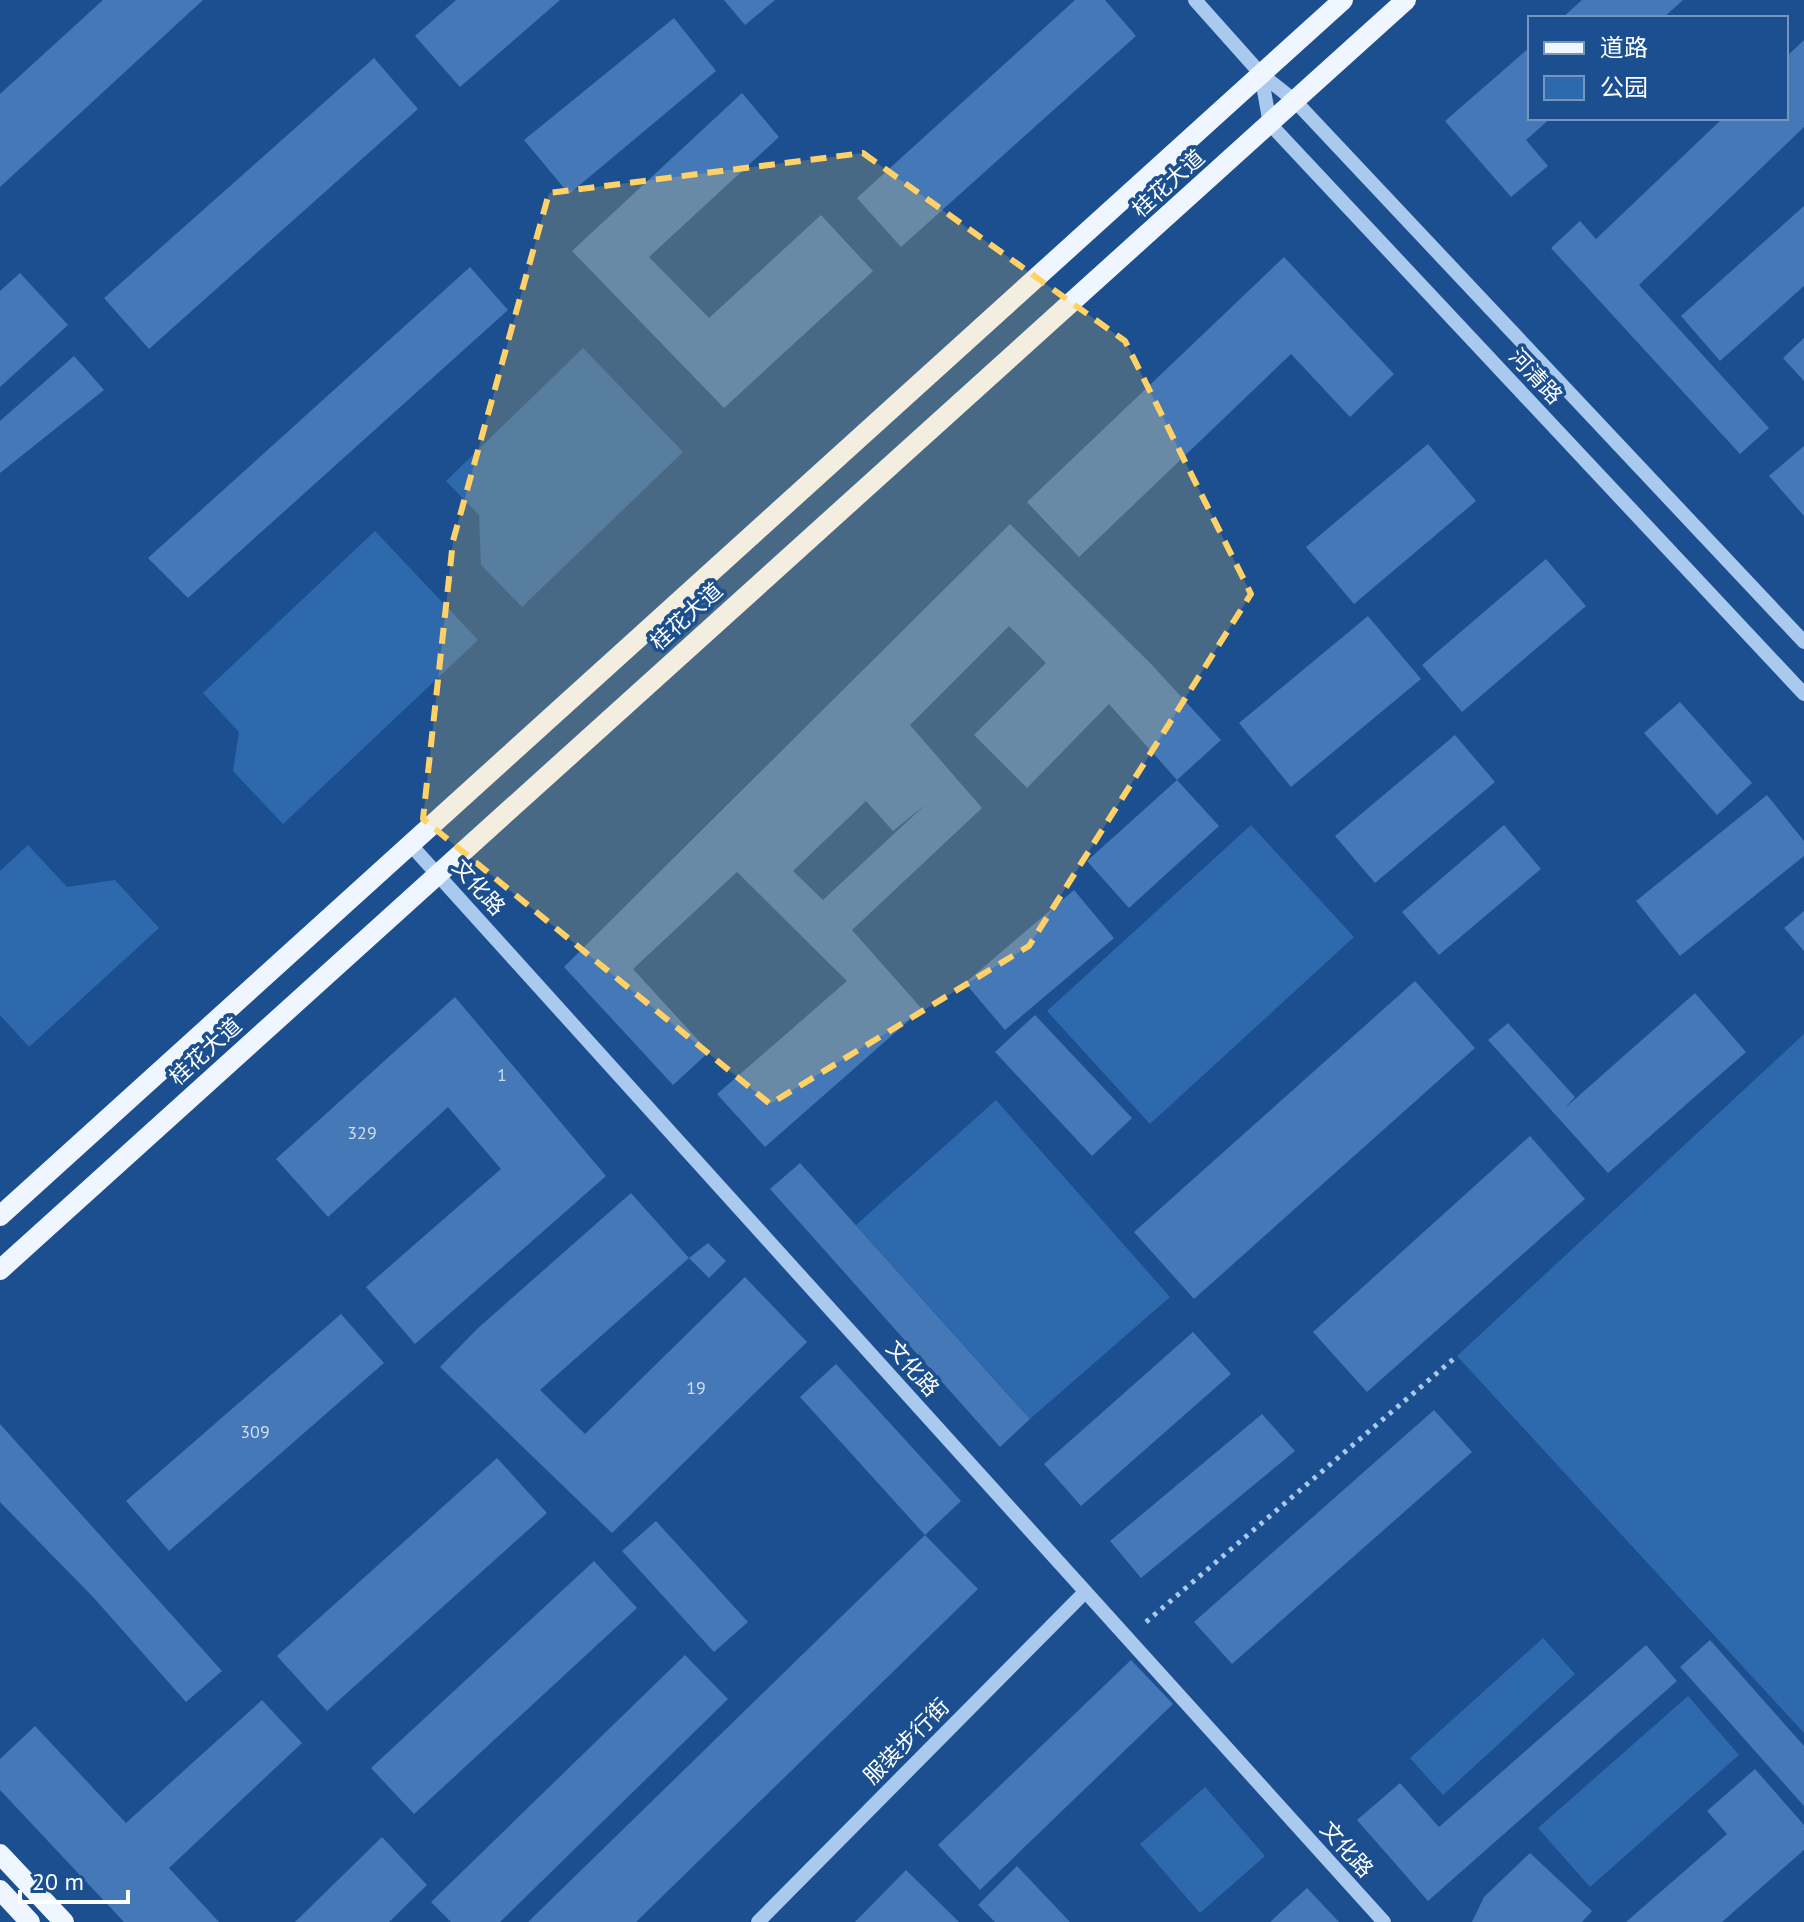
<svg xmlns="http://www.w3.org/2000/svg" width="1804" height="1922" viewBox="0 0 1804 1922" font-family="'PT Sans','Noto Sans SC',sans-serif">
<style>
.green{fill:#2e69ad}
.building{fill:#4478b7;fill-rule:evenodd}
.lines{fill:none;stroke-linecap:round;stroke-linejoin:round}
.path{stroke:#a9c9ee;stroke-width:5;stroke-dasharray:4 6;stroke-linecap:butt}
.minor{stroke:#a9c9ee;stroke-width:14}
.major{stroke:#f0f6ff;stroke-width:20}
.marked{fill:#ffd166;fill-opacity:0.2;stroke:#ffd166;stroke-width:6;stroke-dasharray:16 10;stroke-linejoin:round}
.labels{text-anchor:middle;stroke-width:7;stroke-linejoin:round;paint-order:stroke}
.number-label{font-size:18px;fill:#d0dded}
.street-label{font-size:22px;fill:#fff;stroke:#1b4f8f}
</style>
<rect width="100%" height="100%" fill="#1b4f8f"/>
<g class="green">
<path d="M 583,348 L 683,452 L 522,607 L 481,565 L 479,515 L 446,481 Z"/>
<path d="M 375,531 L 478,640 L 283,824 L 233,771 L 239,732 L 203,693 Z"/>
<path d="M 1251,825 L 1354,937 L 1150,1124 L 1047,1011 Z"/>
<path d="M 28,845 L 67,887 L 115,880 L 159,928 L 29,1047 L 0,1015 L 0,871 Z"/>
<path d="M 1804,1034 L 1804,1733 L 1457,1356 Z"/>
<path d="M 996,1100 L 1170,1297 L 1030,1419 L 856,1225 Z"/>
<path d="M 1543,1638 L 1575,1674 L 1443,1795 L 1410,1758 Z"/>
<path d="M 1688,1696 L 1739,1755 L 1590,1887 L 1538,1828 Z"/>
<path d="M 1205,1787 L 1265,1856 L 1200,1913 L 1140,1844 Z"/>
</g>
<g class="building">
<path d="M 103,0 L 203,0 L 0,187 L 0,94 Z"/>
<path d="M 456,0 L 560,0 L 460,87 L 415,36 Z"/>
<path d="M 724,0 L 775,0 L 745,25 Z"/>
<path d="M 1075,0 L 1105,0 L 1136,36 L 901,247 L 857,198 Z"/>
<path d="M 1582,0 L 1683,0 L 1663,18 L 1562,18 Z"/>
<path d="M 674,18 L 716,71 L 569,194 L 524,140 Z"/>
<path d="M 1804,40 L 1804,127 L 1639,285 L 1769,428 L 1740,454 L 1551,248 L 1580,221 L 1596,239 L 1723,118 L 1786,118 L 1786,57 Z"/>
<path d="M 1530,47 L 1530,118 L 1551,118 L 1526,140 L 1548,166 L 1511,197 L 1445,121 Z"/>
<path d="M 374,58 L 418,109 L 149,349 L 104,298 Z"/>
<path d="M 742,93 L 779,137 L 649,257 L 709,318 L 821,215 L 873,271 L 724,408 L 572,251 Z"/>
<path d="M 1804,206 L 1804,286 L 1720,361 L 1681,316 Z"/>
<path d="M 1284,257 L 1394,374 L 1350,417 L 1291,354 L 1079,557 L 1027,502 Z"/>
<path d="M 470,267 L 508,310 L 188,598 L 148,558 Z"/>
<path d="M 20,273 L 68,325 L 0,387 L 0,291 Z"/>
<path d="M 1804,338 L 1804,381 L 1783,358 Z"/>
<path d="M 74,356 L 104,390 L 0,473 L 0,421 Z"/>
<path d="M 1428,444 L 1476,501 L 1354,604 L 1306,547 Z"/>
<path d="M 1804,446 L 1804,516 L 1769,476 Z"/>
<path d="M 1010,524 L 1152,665 L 1221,740 L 1177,780 L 1109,704 L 1027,788 L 974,735 L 1046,663 L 1009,626 L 910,725 L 982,808 L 852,930 L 922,1009 L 765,1147 L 717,1094 L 847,981 L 737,872 L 633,969 L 709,1052 L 673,1085 L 564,967 ZM 866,801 L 893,831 L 926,804 L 823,900 L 793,871 Z"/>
<path d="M 1546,559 L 1586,606 L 1462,712 L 1422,665 Z"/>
<path d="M 1368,616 L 1421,679 L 1291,787 L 1239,723 Z"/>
<path d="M 1680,702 L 1752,783 L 1717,815 L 1644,733 Z"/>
<path d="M 1455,735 L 1495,782 L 1375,883 L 1335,836 Z"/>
<path d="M 1177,780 L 1219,826 L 1129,908 L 1087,861 Z"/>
<path d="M 1767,795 L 1804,841 L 1804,856 L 1680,956 L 1636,901 Z"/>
<path d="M 1504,825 L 1541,869 L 1439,955 L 1402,912 Z"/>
<path d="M 1074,890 L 1114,938 L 1005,1030 L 965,983 Z"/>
<path d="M 1804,911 L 1804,951 L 1784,928 Z"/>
<path d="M 1415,981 L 1475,1048 L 1194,1299 L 1134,1232 Z"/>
<path d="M 1695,993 L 1746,1052 L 1608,1173 L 1488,1040 L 1508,1023 L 1575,1097 L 1565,1108 Z"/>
<path d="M 455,997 L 606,1176 L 415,1344 L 366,1287 L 501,1169 L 448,1107 L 328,1217 L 276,1159 Z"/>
<path d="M 1035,1015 L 1132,1118 L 1092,1156 L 995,1052 Z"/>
<path d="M 1530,1136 L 1585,1199 L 1367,1392 L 1313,1332 Z"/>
<path d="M 800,1163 L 1030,1419 L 1000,1447 L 770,1189 Z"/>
<path d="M 631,1193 L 689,1258 L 540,1390 L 585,1434 L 745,1277 L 807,1342 L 612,1533 L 440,1367 L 477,1329 Z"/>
<path d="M 708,1243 L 726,1261 L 709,1278 L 689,1258 Z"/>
<path d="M 341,1314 L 384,1363 L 169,1551 L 126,1501 Z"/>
<path d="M 1193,1332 L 1231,1374 L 1081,1506 L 1044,1464 Z"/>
<path d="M 836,1364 L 961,1501 L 925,1535 L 978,1589 L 636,1922 L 528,1922 L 925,1535 L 800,1397 Z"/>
<path d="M 1434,1410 L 1472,1452 L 1232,1664 L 1194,1622 Z"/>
<path d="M 1262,1414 L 1295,1451 L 1141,1578 L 1110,1541 Z"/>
<path d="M 0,1424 L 222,1671 L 186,1702 L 94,1598 L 0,1502 Z"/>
<path d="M 497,1458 L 547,1513 L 327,1711 L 277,1656 Z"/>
<path d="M 656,1521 L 748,1622 L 714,1652 L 622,1551 Z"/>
<path d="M 594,1561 L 637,1608 L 414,1814 L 371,1768 Z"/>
<path d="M 1710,1640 L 1804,1746 L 1804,1806 L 1680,1667 Z"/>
<path d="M 1646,1645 L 1677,1681 L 1428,1901 L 1357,1820 L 1400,1783 L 1439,1827 Z"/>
<path d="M 685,1655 L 728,1699 L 500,1922 L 451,1922 L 431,1902 Z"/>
<path d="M 1131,1660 L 1173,1704 L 980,1890 L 938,1845 Z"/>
<path d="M 262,1700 L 302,1743 L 169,1868 L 219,1922 L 124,1922 L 0,1790 L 0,1759 L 35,1726 L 126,1823 Z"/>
<path d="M 1755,1769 L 1804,1825 L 1804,1850 L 1722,1922 L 1626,1922 L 1727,1834 L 1707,1811 Z"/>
<path d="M 382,1837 L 427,1885 L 389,1922 L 295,1922 Z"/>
<path d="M 1530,1853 L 1592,1911 L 1582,1922 L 1472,1922 L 1484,1897 Z"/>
<path d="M 1017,1866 L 1070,1922 L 995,1922 L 978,1905 Z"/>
<path d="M 906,1870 L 959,1922 L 855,1922 Z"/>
<path d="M 1307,1888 L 1339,1922 L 1270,1922 Z"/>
</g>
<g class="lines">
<path class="path" d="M 1146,1622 L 1457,1356"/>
<g class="minor">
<path d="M 1195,0 L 1261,74 L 1295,101 L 1804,642"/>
<path d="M 1261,74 L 1270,124 L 1804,694"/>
<path d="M 409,843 L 1384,1922"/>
<path d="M 758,1922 L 1085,1592"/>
</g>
<g class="major">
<path d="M 0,1216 L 1343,0"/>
<path d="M 0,1270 L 1406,0"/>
<path d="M 0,1854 L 64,1922"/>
<path d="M 0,1890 L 30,1922"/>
</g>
</g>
<path class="marked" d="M 863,153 L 1125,341 L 1251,594 L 1029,946 L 770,1104 L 423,819 L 453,541 L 549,193 Z"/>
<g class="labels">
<g class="number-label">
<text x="502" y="1081">1</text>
<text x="362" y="1139">329</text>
<text x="696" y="1394">19</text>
<text x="255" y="1438">309</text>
</g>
<g class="street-label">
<text transform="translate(1168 183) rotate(-42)" y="8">桂花大道</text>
<text transform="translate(1536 376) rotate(47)" y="8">河清路</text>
<text transform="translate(686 616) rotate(-42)" y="8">桂花大道</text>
<text transform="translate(479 887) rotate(48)" y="8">文化路</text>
<text transform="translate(205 1051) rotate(-42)" y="8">桂花大道</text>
<text transform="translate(913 1368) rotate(48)" y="8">文化路</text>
<text transform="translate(906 1741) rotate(-45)" y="8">服装步行街</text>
<text transform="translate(1347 1849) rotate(48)" y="8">文化路</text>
</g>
</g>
<rect x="1528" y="16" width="260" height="104" fill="#1b4f8f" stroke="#7695bc" stroke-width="2"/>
<rect x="1544" y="42" width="40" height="12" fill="#f0f6ff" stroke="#7695bc" stroke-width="2"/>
<text x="1600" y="56" font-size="24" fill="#ffffff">道路</text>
<rect x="1544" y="76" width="40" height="24" fill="#2e69ad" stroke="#7695bc" stroke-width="2"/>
<text x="1600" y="96" font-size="24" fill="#ffffff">公园</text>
<path d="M20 1890v12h108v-12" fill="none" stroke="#ffffff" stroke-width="4"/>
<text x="32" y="1890" font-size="24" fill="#ffffff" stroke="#1b4f8f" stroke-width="6" paint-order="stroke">20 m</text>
</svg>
